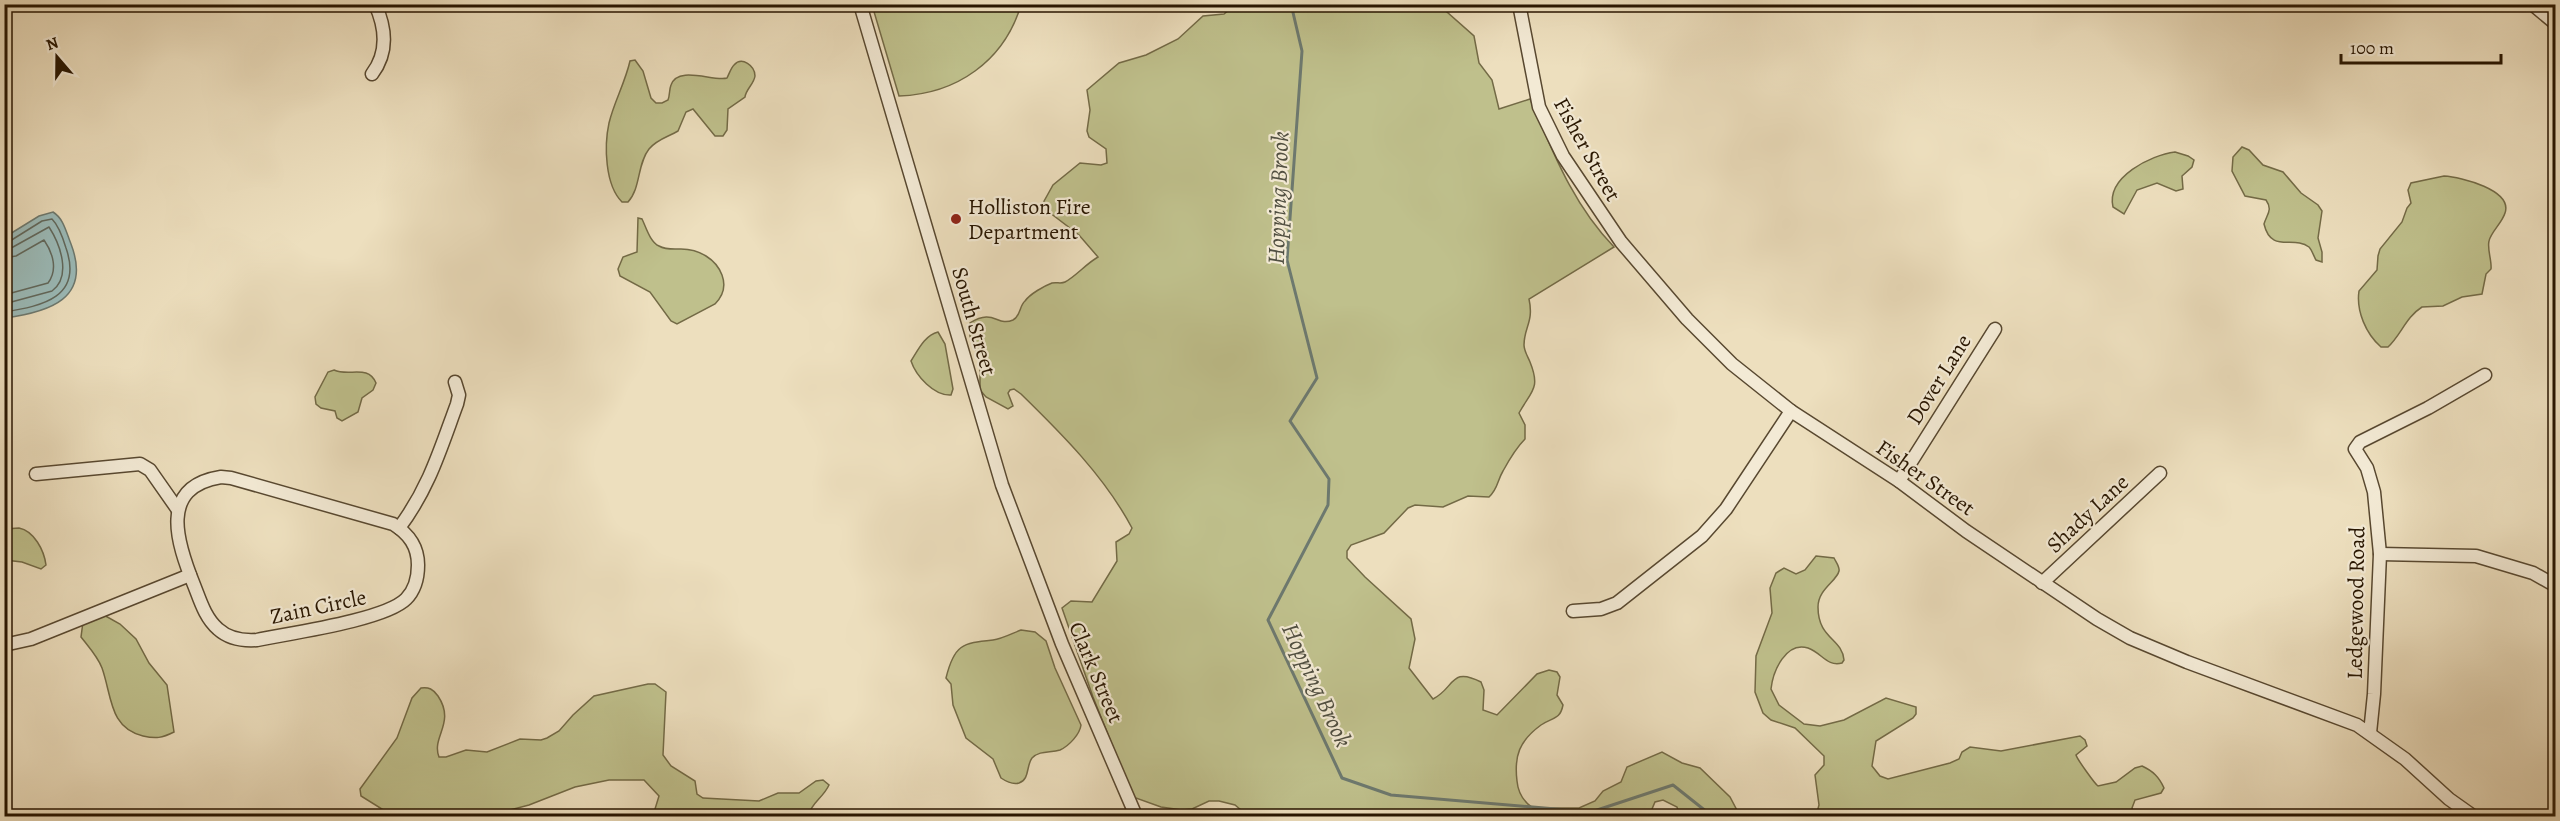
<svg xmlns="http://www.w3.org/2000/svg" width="2560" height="821" viewBox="0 0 2560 821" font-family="Alegreya,serif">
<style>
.green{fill:#bfc08c;stroke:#736a46;stroke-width:1.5}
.water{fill:#9bbbb9;stroke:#6d796f;stroke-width:1.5}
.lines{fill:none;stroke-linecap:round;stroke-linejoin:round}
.shore{stroke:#61685c;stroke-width:1.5}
.stream{stroke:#6d796f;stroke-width:3}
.street-casing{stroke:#584830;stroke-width:15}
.street{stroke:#f3ead5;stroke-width:12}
.poi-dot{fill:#8f2418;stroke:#f3ead5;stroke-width:2}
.labels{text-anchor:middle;stroke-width:4.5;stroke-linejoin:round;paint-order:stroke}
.street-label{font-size:22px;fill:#271500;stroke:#f3ead5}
.poi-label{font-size:22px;fill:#271500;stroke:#f3ead5;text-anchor:start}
.water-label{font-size:24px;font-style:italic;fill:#504f41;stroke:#f3ead5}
</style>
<rect width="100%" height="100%" fill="#eddfbe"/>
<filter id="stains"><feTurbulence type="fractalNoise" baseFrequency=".00333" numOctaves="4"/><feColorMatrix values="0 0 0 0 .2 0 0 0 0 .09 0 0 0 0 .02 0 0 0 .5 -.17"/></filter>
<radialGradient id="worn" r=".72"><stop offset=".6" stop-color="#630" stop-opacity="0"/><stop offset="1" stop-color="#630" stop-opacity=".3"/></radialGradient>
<g class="green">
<path d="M 872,5 L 872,4 L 1021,5 C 1004,61 957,94 899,96 Z"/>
<path d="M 1235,5 L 1439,5 L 1474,36 L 1479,63 L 1492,80 L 1499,109 L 1530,99 C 1553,152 1573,205 1614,247 L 1529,299 C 1534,322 1524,327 1524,345 C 1524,351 1528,357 1530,362 C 1541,389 1531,391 1519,413 L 1525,425 L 1525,439 C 1516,448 1509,460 1503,471 C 1497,481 1498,489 1489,497 L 1468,496 L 1443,507 L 1415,505 L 1408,508 L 1384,533 L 1351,545 L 1347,551 L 1347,558 L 1365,577 L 1411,619 L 1415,639 L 1409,668 L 1433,699 C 1455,688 1450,666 1481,682 L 1484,690 L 1483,710 L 1497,715 L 1537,674 L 1549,670 L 1557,672 L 1560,677 L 1557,695 L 1563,705 C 1560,720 1553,717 1541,725 C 1519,741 1514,756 1517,781 C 1518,792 1524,802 1533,808 L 1579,808 L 1595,801 L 1603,791 L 1621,782 L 1627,767 L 1662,752 L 1682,763 L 1700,768 L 1730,797 L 1740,816 L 1680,816 L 1677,807 L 1663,800 L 1655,802 L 1649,816 L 1248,816 L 1235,805 L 1219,801 L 1209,801 L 1192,809 L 1182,810 L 1161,807 L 1133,797 L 1093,697 L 1062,608 L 1071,601 L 1092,602 L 1117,561 L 1116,542 L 1129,534 L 1132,528 C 1105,477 1062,434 1021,394 L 1014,389 L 1010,390 L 1008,393 L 1013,406 L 1008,409 L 986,397 L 980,390 L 980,360 L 970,336 L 970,323 C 994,308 997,327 1013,320 C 1021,316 1019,306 1025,301 C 1030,294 1044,286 1052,283 C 1057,282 1061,284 1065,282 C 1075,277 1087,263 1098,257 L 1079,235 L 1045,209 L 1043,203 L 1053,185 L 1080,163 L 1101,165 L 1107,163 L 1106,149 L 1089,137 L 1087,131 L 1090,110 L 1087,90 L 1119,63 L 1146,55 L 1178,39 L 1203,16 L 1224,14 Z"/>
<path d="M 635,60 L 643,71 L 651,98 L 656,103 L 662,103 L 668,100 C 670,95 669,90 671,85 C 678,65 714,82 727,78 C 729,74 731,68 734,65 C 742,56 755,66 755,76 C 754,84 746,89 745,97 L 728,109 L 727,130 L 723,136 L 715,136 L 693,109 L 686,112 L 678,131 C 668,137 657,139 649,149 C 637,164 641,188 628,202 L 622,202 C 605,185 604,146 609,123 C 614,102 625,83 630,61 Z"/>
<path d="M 2242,147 L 2249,150 L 2263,165 L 2283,172 L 2301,193 L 2318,205 L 2322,211 L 2318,238 L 2322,252 L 2322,262 L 2316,260 C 2314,257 2312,250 2309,247 C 2294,235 2271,254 2264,224 C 2267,214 2273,210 2266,200 L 2245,196 L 2232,171 L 2233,157 Z"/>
<path d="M 2175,152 L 2188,156 L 2194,160 L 2192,167 L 2182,176 L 2183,189 L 2176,191 L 2157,183 L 2137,190 L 2124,214 L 2113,207 C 2106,177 2151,155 2175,152 Z"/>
<path d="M 2444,176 C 2461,177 2513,190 2505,213 C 2502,223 2491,232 2489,241 C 2487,249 2492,261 2491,269 L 2486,274 L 2482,294 L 2462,297 L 2443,306 L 2422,307 C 2406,317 2401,335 2388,347 L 2381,347 C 2366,334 2356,311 2359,291 L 2377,270 L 2378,256 L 2380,249 L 2402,222 L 2407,208 L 2411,203 L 2408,190 L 2411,183 Z"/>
<path d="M 638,218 L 642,219 C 646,227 650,242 659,246 C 666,250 673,249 681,249 C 699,249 716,259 722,275 C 726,286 723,296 715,304 L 677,324 L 671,321 L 650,292 L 620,276 L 618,269 L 623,257 L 637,252 Z"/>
<path d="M 938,332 L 945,344 L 953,389 L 951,395 C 934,396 916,376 911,361 C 918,350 925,335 938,332 Z"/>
<path d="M 334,370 C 349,377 368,364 376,383 L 373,390 L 362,398 L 358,412 L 342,421 L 337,418 L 335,411 L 321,408 L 316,404 L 315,397 L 328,372 Z"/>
<path d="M 19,528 C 34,531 44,550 46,565 L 41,569 L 22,562 L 5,560 L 5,529 Z"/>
<path d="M 1816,556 L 1834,558 C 1836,562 1840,567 1839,571 C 1837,581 1818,589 1818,607 C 1818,639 1842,638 1844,660 L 1842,663 C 1827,667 1822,653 1808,648 C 1786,641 1773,671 1771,689 L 1779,705 L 1804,724 L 1820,726 L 1844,720 L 1886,698 L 1916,707 L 1916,714 L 1913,718 L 1876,741 L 1872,766 L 1880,776 L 1888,779 L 1950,763 L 1959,759 L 1962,752 L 1970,747 L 2001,751 L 2080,736 L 2085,740 L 2087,746 L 2076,755 C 2077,759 2095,784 2098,786 L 2116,782 L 2135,768 L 2142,766 C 2153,771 2159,777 2164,788 L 2161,793 L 2135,800 L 2132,808 L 2134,816 L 1816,816 L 1819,805 L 1815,775 L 1824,765 L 1824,756 L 1795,728 L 1771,720 L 1763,713 L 1755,692 L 1756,656 L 1772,613 L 1770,588 L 1776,573 L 1784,568 L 1796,574 L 1805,570 Z"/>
<path d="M 102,614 L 120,624 L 136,639 L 149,663 L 167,685 L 174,732 C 162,738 156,739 143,736 C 109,728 112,696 102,668 C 98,657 88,646 81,637 L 83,622 Z"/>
<path d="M 1021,630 L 1035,632 L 1046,641 L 1055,668 L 1081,725 C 1080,734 1069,746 1060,750 C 1050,753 1040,750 1032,758 C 1026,766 1030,779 1019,783 C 1013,785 1007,782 1001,778 L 993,759 L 966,738 L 953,705 L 951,684 L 946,678 C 954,645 962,643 993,640 C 1002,639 1013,633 1021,630 Z"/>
<path d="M 648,684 L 655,684 L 666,692 L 663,755 L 671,766 L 695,781 L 697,794 L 703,798 L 759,801 L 778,793 L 799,793 L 816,781 L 823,780 L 829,785 C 823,798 812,802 808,816 L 656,816 L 655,809 L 659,796 L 644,780 L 609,780 L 575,787 L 529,805 L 487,816 L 393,816 L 361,796 L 360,789 L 397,738 L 412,698 L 421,688 C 429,687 433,689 438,696 C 456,723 431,737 439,757 L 446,757 L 466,750 L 487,752 L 520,739 L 541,740 L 547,738 L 559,731 L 573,715 L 594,696 Z"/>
</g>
<path class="water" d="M 53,212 C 64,219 66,232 71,244 C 92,299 49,312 5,318 L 5,237 L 39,216 Z"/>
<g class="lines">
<g class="shore">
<path d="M 4,242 L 10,241 L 42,221 L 52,219 C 59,226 63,238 66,248 C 83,297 43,306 4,312"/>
<path d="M 4,249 L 13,247 L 49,227 C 60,244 72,276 52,291 L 4,304"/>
<path d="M 4,258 L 16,256 L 44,240 C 53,253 58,270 48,283 L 4,295"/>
</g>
<path class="stream" d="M 1291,4 L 1302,51 L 1287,260 L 1317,378 L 1290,421 L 1329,479 L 1328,505 L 1268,620 L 1342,778 L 1391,795 L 1591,812 L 1673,785 L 1712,816"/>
<defs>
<g id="street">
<path d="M 860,4 L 1002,485 L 1062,644 L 1136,816"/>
<path d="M 1519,4 L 1539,107 L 1563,156 L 1621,242 L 1687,319 L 1732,364 L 1791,411 L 1899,481 L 1966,531 L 2097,619 L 2130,638 L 2187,662 L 2357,725 L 2405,759 L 2449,799 L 2473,816"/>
<path d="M 2532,4 L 2556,24"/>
<path d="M 372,74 C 388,53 386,28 375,4"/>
<path d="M 36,474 L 140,464 L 150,470 L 178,510"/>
<path d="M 221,477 L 231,478 L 393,524 C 409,534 418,546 418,565 C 418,577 415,590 406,599 C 385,620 291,633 257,640 C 243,641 229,639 218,629 C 205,618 200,600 194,585 C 177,543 158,487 221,477 Z"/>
<path d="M 1899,481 L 1995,329"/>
<path d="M 399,528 C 429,488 440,450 457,404 L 459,395 L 455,382"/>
<path d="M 2380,554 L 2476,556 L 2533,573 L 2556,586"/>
<path d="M 2042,583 L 2160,473"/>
<path d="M 1573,611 L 1601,609 L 1617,603 L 1702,536 L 1726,509 L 1791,411"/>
<path d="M 4,645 L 31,639 L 190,575"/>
<path d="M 2370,733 L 2374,694 L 2380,554 L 2374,492 L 2367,468 L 2355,449 L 2360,442 L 2428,408 L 2485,375"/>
</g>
</defs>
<use href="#street" class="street-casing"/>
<use href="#street" class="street"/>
</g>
<circle class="poi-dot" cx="956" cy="219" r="6"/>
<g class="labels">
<g class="street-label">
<text transform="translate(1588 149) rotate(61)" y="8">Fisher Street</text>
<text transform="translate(975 321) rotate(74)" y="8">South Street</text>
<text transform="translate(1938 379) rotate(-58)" y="8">Dover Lane</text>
<text transform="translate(1926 477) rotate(35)" y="8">Fisher Street</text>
<text transform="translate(2087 513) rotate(-43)" y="8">Shady Lane</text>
<text transform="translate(2355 603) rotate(-89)" y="8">Ledgewood Road</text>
<text transform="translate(318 606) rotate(-12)" y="8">Zain Circle</text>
<text transform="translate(1097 672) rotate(67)" y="8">Clark Street</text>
</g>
<g class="poi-label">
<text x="968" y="214">Holliston Fire<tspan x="968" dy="25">Department</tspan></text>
</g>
<g class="water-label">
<text transform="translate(1278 198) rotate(-88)" y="8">Hopping Brook</text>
<text transform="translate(1317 685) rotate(65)" y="8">Hopping Brook</text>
</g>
</g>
<rect width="2560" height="821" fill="none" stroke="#eddfbe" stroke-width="24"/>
<rect x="6" y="6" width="2548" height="809" fill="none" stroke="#271500" stroke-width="3"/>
<rect x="12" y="12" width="2536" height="797" fill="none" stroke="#271500" stroke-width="1.5"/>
<g transform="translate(57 57) rotate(340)" stroke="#f3ead5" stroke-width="4.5" paint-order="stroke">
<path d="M0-4.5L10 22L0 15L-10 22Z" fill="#271500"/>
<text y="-9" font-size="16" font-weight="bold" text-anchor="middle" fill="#271500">N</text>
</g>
<path d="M2341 54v9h160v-9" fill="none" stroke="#271500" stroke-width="3"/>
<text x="2350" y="54" font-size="18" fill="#271500" stroke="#f3ead5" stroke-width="4.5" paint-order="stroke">100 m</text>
<rect width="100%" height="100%" filter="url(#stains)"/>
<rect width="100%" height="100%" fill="url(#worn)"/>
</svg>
